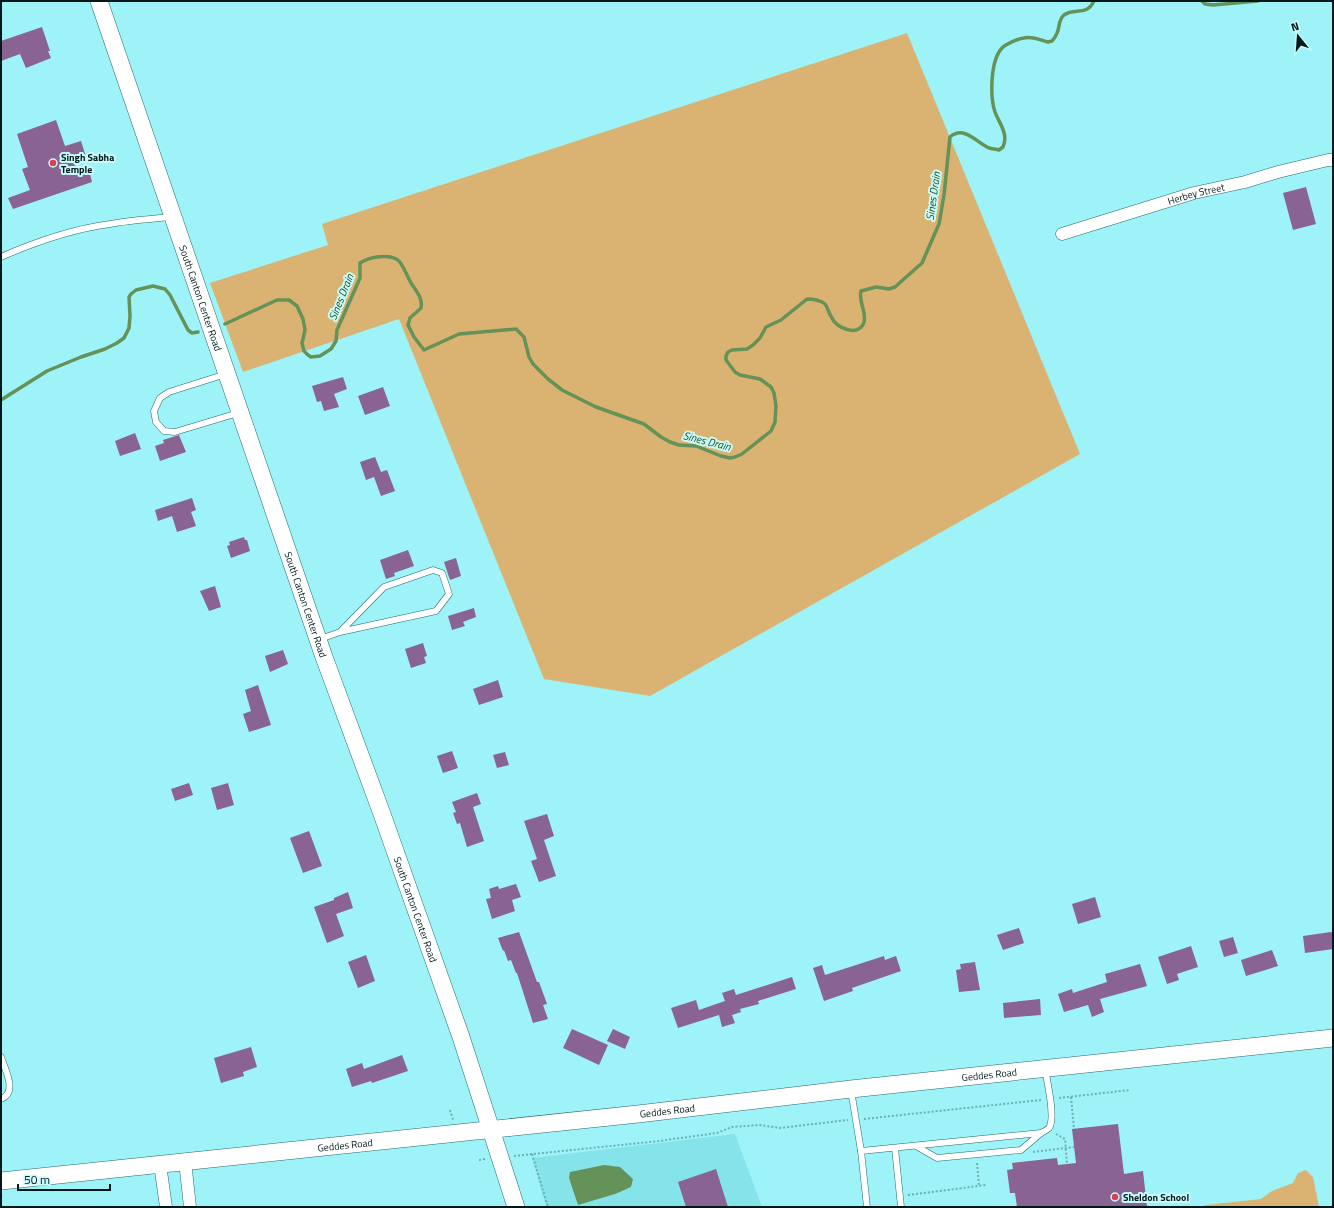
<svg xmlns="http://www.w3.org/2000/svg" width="1334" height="1208" viewBox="0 0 1334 1208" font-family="'Titillium Web',sans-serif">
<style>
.built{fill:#85e4e9}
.green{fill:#dab372}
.water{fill:#649258}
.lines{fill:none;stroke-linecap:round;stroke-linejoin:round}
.stream{stroke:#649258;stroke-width:3.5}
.building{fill:#896392}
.service-casing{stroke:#26696d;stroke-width:7}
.minor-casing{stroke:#26696d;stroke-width:13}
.secondary-casing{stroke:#26696d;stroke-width:18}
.path{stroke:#6db0b4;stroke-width:2;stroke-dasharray:2 2;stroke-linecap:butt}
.service{stroke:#fff;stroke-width:6}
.minor{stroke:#fff;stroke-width:12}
.secondary{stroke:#fff;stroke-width:17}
.poi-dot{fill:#d34350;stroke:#c9fafc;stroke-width:1.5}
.labels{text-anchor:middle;stroke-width:4;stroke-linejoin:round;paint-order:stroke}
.poi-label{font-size:10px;font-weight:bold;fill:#001819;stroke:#c9fafc;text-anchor:start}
.street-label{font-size:10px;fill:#001819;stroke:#c9fafc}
.water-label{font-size:11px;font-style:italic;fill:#225015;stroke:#c9fafc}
</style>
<rect width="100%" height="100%" fill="#9df3f7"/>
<path class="built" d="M 735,1134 L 762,1207 L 546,1207 L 532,1158 Z"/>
<g class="green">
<path d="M 907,33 L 1080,454 L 650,696 L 544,679 L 399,319 L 243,372 L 210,283 L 328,245 L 322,224 Z"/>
<path d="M 1306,1170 L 1313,1177 L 1319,1207 L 1199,1207 L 1206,1205 L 1261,1199 L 1272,1191 L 1293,1183 L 1298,1173 Z"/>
</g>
<path class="water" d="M 604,1165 L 620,1167 L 633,1179 L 631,1187 L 615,1194 L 578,1205 L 569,1178 L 570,1172 Z"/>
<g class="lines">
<g class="stream">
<path d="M 1202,1 L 1205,4 L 1213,5 L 1258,1"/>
<path d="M 225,324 L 277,300 L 289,300 L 297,306 L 303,319 L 305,330 L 302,343 L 304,351 L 308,355 L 311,357 L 320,356 L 331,349 L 336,341 L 337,330 L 360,278 L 360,263 C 369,257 390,253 399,261 C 404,267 407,276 411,283 C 416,291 423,298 421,308 L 410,318 L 408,325 L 414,337 L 424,350 L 459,334 L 516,329 L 524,337 L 529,357 L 533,364 L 548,379 L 562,390 L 596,407 L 644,424 L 661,437 L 670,442 L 679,445 L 696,446 L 721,456 L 730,458 L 735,457 L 742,454 L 771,431 L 775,422 L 776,406 L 774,393 L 771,387 L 760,379 L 740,375 L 735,372 L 726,360 L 726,356 L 728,352 L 732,350 L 747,349 L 753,345 L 760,338 L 766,327 L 781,320 L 807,299 C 813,299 820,300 825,304 C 828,308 829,314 832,318 C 835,325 847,332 856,330 C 859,329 863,326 864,322 C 867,312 858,302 861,291 L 876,287 L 889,289 L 895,287 L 922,263 L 939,224 L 944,195 L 950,137 C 964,125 976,142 989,148 C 992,149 996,149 999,150 L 1003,147 C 1009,134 999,123 995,112 C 990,97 990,61 1002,48 C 1006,44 1017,39 1024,38 C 1031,36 1041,40 1048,42 L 1052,41 C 1054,39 1056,36 1057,33 C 1060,27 1058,20 1064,15 C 1075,7 1086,17 1094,1"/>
<path d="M 1,400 L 47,371 L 81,357 L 105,349 L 117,343 L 124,338 L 129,328 L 130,316 L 129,297 L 131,294 L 136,290 L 153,286 L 165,289 L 170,295 L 188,330 L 192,333 L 198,332"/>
</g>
</g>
<g class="building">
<path d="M 42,27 L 50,51 L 48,51 L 51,58 L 26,68 L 20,54 L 1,61 L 1,41 Z"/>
<path d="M 56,120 L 65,146 L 81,141 L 87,160 L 74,165 L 90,174 L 92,182 L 13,209 L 8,198 L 30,190 L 22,169 L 28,167 L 17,134 Z"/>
<path d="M 1306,187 L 1316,224 L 1293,230 L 1283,193 Z"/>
<path d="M 343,377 L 347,389 L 334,394 L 339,407 L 324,411 L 321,401 L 317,402 L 312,386 Z"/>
<path d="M 383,387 L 390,406 L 365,415 L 358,396 Z"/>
<path d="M 135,433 L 141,449 L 120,456 L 115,441 Z"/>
<path d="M 179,435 L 186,452 L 160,461 L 155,446 L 164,443 L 163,440 Z"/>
<path d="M 375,457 L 381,472 L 387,470 L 395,491 L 381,496 L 374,477 L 366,480 L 360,462 Z"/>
<path d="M 192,498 L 196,510 L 191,512 L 196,526 L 177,532 L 172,516 L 158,521 L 155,510 Z"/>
<path d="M 244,537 L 245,540 L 247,540 L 250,551 L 231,558 L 227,546 L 230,545 L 229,542 Z"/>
<path d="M 408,550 L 414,566 L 394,573 L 395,576 L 386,579 L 380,560 Z"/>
<path d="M 456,558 L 461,576 L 450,580 L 444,562 Z"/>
<path d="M 215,586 L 221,607 L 209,611 L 200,591 Z"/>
<path d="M 474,608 L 476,617 L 463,622 L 465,626 L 452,630 L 448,616 Z"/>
<path d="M 423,643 L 427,656 L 424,657 L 426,663 L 411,668 L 405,649 Z"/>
<path d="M 283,650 L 288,664 L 270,672 L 265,656 Z"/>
<path d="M 498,680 L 503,697 L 479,705 L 473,689 Z"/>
<path d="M 258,685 L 271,725 L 249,732 L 243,714 L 251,711 L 245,690 Z"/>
<path d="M 452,751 L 458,768 L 443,773 L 437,756 Z"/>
<path d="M 505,752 L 509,765 L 497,768 L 493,755 Z"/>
<path d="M 189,783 L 193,795 L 175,801 L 171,789 Z"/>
<path d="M 228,783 L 234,805 L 217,810 L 211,788 Z"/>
<path d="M 477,793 L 481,804 L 473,807 L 484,841 L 467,847 L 460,823 L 457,824 L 453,813 L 456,812 L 452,802 Z"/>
<path d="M 547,814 L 554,836 L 544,840 L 556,876 L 539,882 L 531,861 L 537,859 L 524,821 Z"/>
<path d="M 309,831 L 322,866 L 303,873 L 290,838 Z"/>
<path d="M 516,884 L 521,897 L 512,900 L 515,911 L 492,919 L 486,899 L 491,898 L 489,889 L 498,886 L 499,889 Z"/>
<path d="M 348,892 L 353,908 L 336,914 L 344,936 L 327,943 L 314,907 L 334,900 L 334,898 Z"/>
<path d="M 1095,897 L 1101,917 L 1078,924 L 1072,904 Z"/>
<path d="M 1019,928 L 1024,943 L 1003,950 L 997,935 Z"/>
<path d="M 519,932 L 537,982 L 539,982 L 547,1004 L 543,1005 L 548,1019 L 533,1023 L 517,973 L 516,973 L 511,960 L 508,961 L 504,950 L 503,951 L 498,938 Z"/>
<path d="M 1331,932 L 1333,933 L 1333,949 L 1305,953 L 1303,936 Z"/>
<path d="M 1233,937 L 1238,953 L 1224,957 L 1219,941 Z"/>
<path d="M 1191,946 L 1198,967 L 1177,974 L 1179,980 L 1167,984 L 1158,957 Z"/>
<path d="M 1272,950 L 1278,966 L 1246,976 L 1241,960 Z"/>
<path d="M 366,955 L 375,981 L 358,988 L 348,962 Z"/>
<path d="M 884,956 L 885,960 L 896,956 L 901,971 L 852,988 L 853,991 L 824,1001 L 813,968 L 822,965 L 825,975 Z"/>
<path d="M 975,962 L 980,990 L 959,992 L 956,970 L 961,969 L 960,964 Z"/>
<path d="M 1140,964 L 1147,986 L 1100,999 L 1104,1012 L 1092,1017 L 1088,1005 L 1064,1012 L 1058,994 L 1072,989 L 1073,993 L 1107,982 L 1105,974 Z"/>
<path d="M 792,977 L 796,989 L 758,1001 L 759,1004 L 740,1009 L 741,1012 L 732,1015 L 735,1023 L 722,1027 L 719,1015 L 678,1028 L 671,1008 L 696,1000 L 699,1010 L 725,1001 L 722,993 L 734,989 L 736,995 Z"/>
<path d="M 1040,999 L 1041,1015 L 1004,1018 L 1003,1003 Z"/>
<path d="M 572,1029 L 608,1045 L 599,1065 L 563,1048 Z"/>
<path d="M 613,1029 L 630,1037 L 625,1049 L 607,1041 Z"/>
<path d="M 251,1047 L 257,1067 L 243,1072 L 244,1076 L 221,1083 L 214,1058 Z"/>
<path d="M 402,1055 L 408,1071 L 372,1083 L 371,1081 L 352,1087 L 346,1069 L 362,1063 L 364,1069 Z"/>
<path d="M 1118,1124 L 1124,1174 L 1143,1171 L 1147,1207 L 1017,1207 L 1015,1193 L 1010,1193 L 1007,1170 L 1013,1169 L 1012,1163 L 1057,1158 L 1058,1165 L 1076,1163 L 1072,1129 Z"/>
<path d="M 716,1169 L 728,1207 L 686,1207 L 678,1182 Z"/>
</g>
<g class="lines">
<defs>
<g id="service">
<path d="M 1,257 C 35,242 73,229 110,224 C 130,220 151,219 171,217"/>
<path d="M 226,374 L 169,392 L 160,398 L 154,411 L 156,422 L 164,431 L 175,432 L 238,413"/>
<path d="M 320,639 L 340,632 L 436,611 L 449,594 L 442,573 L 433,570 L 384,587 L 340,632"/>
<path d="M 1,1057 C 5,1069 18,1093 1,1099"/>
<path d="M 851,1090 L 861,1151 L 867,1207"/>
<path d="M 916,1146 L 937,1158 L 1021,1150 L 1041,1133"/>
<path d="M 895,1148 L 901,1207"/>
<path d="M 861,1151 L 1041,1133 C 1043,1132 1047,1130 1049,1128 C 1056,1118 1047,1081 1045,1069"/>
</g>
<g id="minor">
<path id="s1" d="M 1062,234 L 1194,193 L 1245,182 L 1278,172 L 1328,160 L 1333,160"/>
<path d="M 185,1161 L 190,1207"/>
<path d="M 160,1164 L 166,1207"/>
</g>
<g id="secondary">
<path id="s2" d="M 99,1 L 324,657 L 382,814 L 461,1037 L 516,1207"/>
<path id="s3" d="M 1,1181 L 638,1114 L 851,1089 L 1333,1038"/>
</g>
</defs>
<use href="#service" class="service-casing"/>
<use href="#minor" class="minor-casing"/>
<use href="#secondary" class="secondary-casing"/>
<g class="path">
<path d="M 1071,1097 L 1074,1129"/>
<path d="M 1059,1098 L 1130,1090"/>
<path d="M 450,1110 L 453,1120"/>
<path d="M 864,1119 L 1041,1100"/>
<path d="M 1056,1134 L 1065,1139 L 1067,1164"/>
<path d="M 1033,1152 L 1074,1147"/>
<path d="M 532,1154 L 548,1207"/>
<path d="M 514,1156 L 659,1141 L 717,1133 L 732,1127 L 760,1125 L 780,1128 L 848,1120"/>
<path d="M 479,1160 L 485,1159"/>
<path d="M 977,1163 L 979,1186"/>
<path d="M 908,1195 L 986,1185"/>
</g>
<use href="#service" class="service"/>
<use href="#minor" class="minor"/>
<use href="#secondary" class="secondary"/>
</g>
<g class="poi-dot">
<circle cx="53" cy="163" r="4"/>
<circle cx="1115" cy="1197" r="4"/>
</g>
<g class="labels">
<g class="poi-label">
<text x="61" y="161">Singh Sabha<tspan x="61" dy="12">Temple</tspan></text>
<text x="1123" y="1201">Sheldon School</text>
</g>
<g class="street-label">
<text dy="4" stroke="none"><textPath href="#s1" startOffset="140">Herbey Street</textPath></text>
<text dy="4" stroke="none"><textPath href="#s2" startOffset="314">South Canton Center Road</textPath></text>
<text dy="4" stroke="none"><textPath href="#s2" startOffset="638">South Canton Center Road</textPath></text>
<text dy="4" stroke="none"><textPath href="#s2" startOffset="962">South Canton Center Road</textPath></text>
<text dy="4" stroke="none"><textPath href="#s3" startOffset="994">Geddes Road</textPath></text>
<text dy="4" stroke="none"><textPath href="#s3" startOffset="670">Geddes Road</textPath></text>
<text dy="4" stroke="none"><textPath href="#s3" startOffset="346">Geddes Road</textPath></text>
</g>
<g class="water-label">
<text transform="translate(933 196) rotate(-82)" y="4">Sines Drain</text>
<text transform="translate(341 297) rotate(-68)" y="4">Sines Drain</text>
<text transform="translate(707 441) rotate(14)" y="4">Sines Drain</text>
</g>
</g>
<rect width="1334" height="1208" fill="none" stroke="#001819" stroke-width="4"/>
<g transform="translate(1298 36) rotate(343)" stroke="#c9fafc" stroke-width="3" paint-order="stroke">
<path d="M0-3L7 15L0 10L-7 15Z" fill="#001819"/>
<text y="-6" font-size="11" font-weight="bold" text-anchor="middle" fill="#001819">N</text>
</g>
<path d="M18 1184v6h92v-6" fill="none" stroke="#001819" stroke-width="2"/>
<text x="24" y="1184" font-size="12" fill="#001819" stroke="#c9fafc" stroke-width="3" paint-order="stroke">50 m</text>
</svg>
